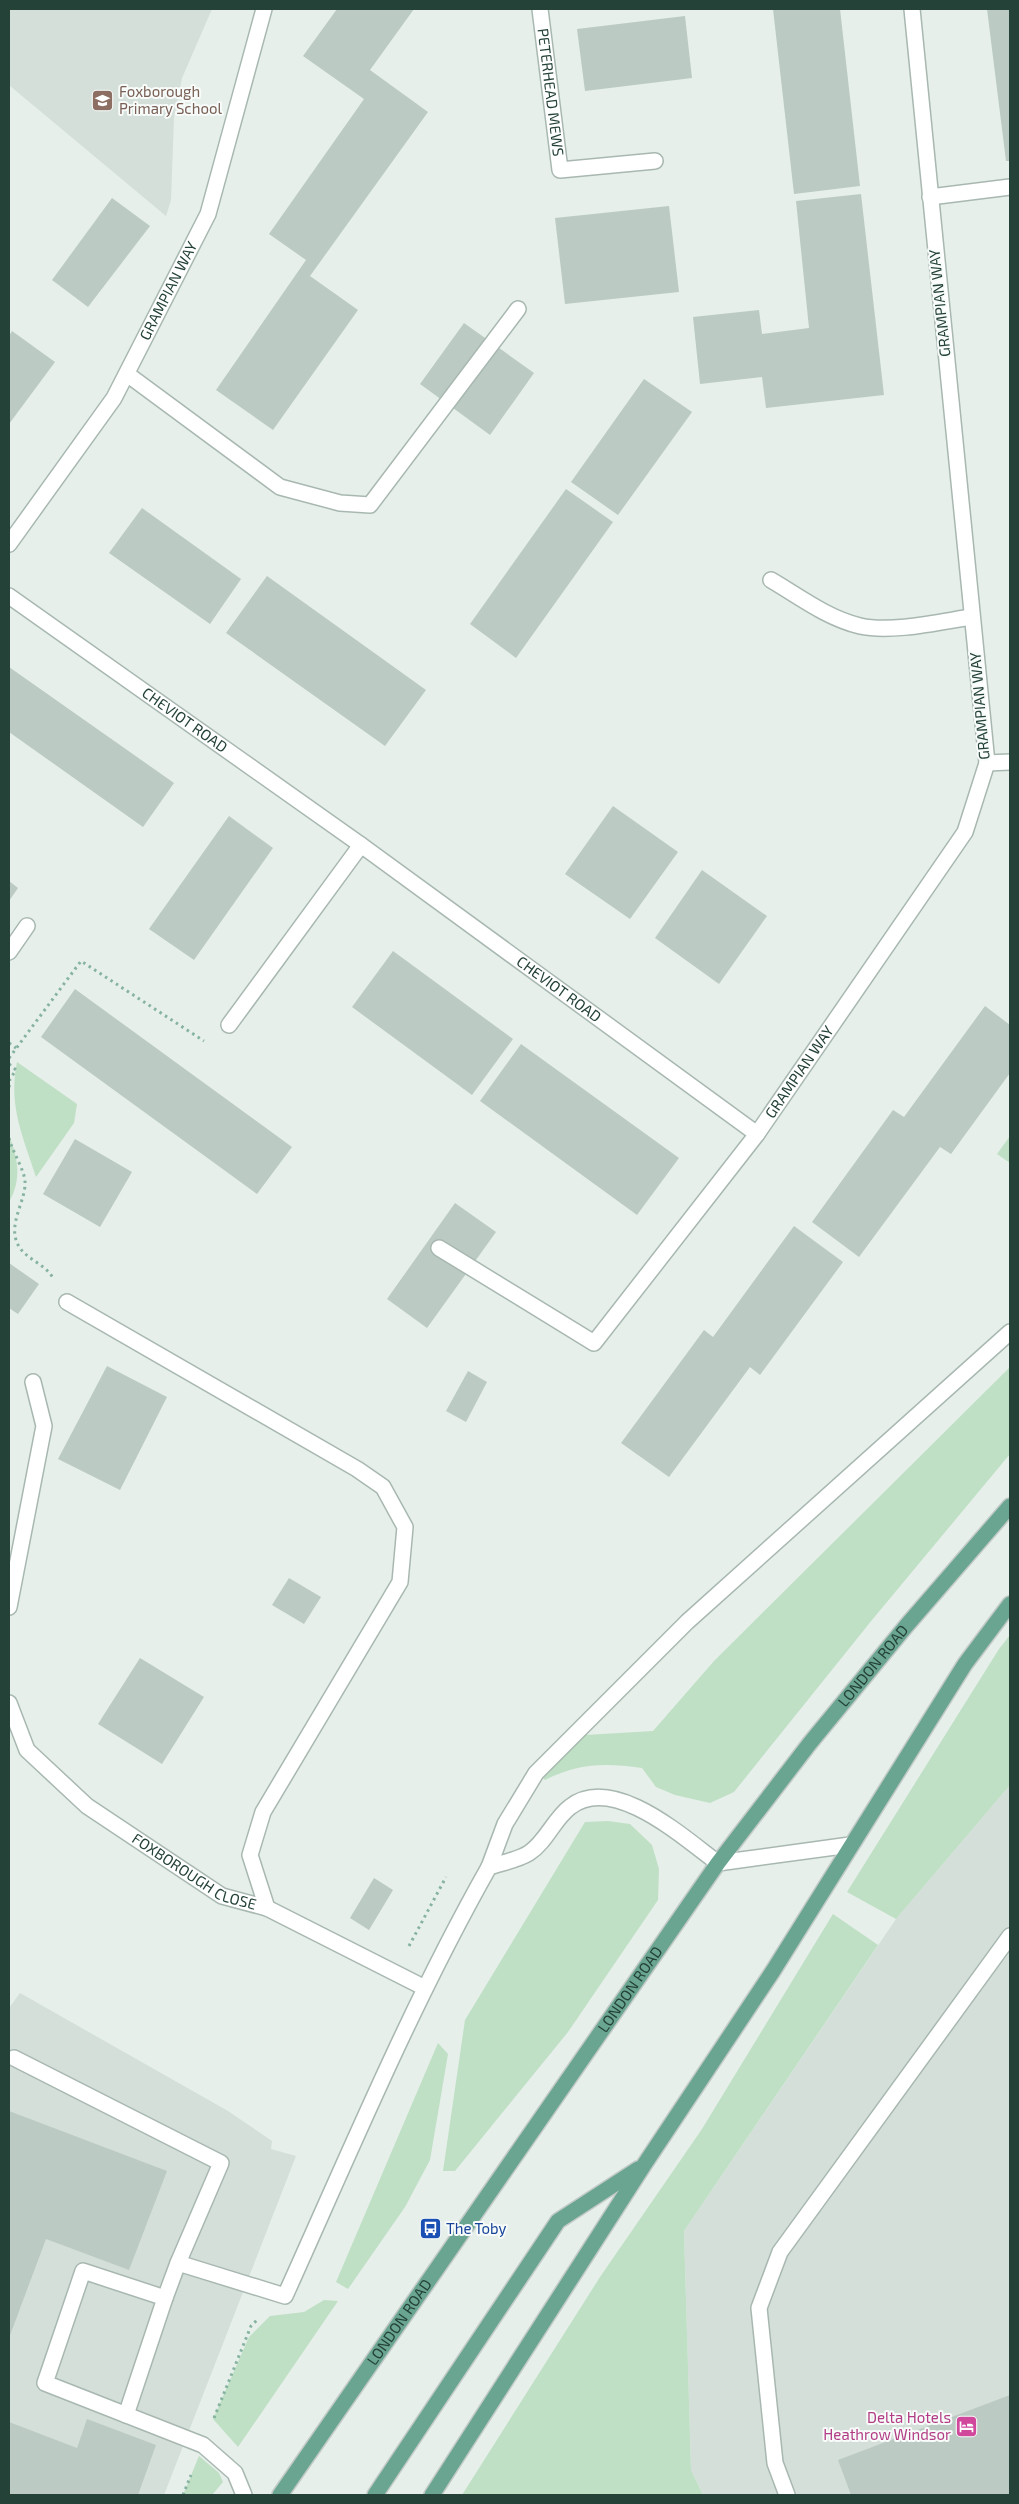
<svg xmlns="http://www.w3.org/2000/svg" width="1019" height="2504" viewBox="0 0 1019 2504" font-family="'Exo 2',sans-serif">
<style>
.built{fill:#d4dfd9}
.green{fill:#bfe0c5}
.building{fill:#bbcac3}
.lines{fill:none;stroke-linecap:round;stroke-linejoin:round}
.minor-casing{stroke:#a8b8b1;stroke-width:18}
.major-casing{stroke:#c2cac7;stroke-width:18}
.path{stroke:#86b3a1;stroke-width:3;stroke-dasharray:2.5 4;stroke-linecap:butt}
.minor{stroke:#fff;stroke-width:15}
.major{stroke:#6aa591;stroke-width:15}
.labels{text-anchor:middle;stroke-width:4;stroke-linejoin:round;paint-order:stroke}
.education-label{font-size:15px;fill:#785e54;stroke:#f7fbf9;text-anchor:start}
.street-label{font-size:15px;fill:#244237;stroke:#f7fbf9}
.transit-label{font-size:15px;fill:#164399;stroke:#f7fbf9;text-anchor:start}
.hotel-label{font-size:15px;fill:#b23c85;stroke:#f7fbf9;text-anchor:end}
</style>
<rect width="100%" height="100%" fill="#e6efea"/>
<g class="built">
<path d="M 9,9 L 212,9 L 182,78 L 174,117 L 171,200 L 166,216 L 9,85 Z"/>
<path d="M 1010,1785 L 1010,2495 L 703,2495 L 691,2470 L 684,2231 L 896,1919 Z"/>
<path d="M 20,1993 L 228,2111 L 272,2141 L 271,2149 L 296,2156 L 164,2495 L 9,2495 L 9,2008 Z"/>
</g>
<g class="green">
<path d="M 17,1062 L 77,1104 L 74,1123 L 36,1177 C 23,1136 8,1106 17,1062 Z"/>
<path d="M 9,1135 C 18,1159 22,1179 9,1202 Z"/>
<path d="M 1010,1136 L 1010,1163 L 997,1154 Z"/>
<path d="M 1010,1367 L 1010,1454 L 872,1620 L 734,1792 L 710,1803 L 675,1795 L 656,1787 L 642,1768 C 604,1763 580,1763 545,1780 L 540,1775 L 585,1735 L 653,1731 L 714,1661 Z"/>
<path d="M 1010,1635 L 1010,1785 L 896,1919 L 847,1892 L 999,1649 Z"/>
<path d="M 608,1821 L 630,1824 L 652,1845 L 659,1869 L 658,1900 L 568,2032 L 455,2171 L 443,2171 L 465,2020 L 585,1822 Z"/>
<path d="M 833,1914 L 878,1945 L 684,2231 L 691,2470 L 703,2495 L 462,2495 L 600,2277 L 702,2129 Z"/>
<path d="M 438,2043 L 448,2054 L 430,2160 L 405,2207 L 348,2289 L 336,2282 Z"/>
<path d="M 324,2300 L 338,2301 L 238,2447 L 213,2419 L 249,2337 L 270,2316 L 304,2312 Z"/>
<path d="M 199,2456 L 219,2473 L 223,2482 L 212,2495 L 183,2495 Z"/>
</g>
<g class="building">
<path d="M 337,9 L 414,9 L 370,70 L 428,112 L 310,276 L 358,310 L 273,430 L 216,390 L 306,260 L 269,234 L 364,99 L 303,56 Z"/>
<path d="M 773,9 L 840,9 L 860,186 L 794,194 Z"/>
<path d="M 987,9 L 1010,9 L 1010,161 L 1006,161 Z"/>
<path d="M 685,16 L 692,78 L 585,91 L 577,29 Z"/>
<path d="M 861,194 L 884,395 L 766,408 L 762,377 L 700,384 L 693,317 L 759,310 L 762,334 L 809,328 L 796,201 Z"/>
<path d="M 112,198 L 150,226 L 88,307 L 52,280 Z"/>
<path d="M 669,206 L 679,292 L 565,304 L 555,218 Z"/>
<path d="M 464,323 L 534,373 L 490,435 L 420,384 Z"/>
<path d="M 12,331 L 55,362 L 9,424 L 9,336 Z"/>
<path d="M 644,379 L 692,412 L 618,515 L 571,482 Z"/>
<path d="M 566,489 L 613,522 L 516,658 L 470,624 Z"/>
<path d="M 142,508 L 241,579 L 210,624 L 109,553 Z"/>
<path d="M 267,576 L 426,690 L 385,746 L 226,633 Z"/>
<path d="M 9,667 L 174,783 L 143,827 L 9,732 Z"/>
<path d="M 613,806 L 678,852 L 630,919 L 565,874 Z"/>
<path d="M 229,816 L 273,848 L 194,960 L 149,929 Z"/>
<path d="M 702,870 L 767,916 L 719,984 L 655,938 Z"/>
<path d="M 9,881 L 18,888 L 9,901 Z"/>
<path d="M 393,951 L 513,1039 L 472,1095 L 352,1007 Z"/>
<path d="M 75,989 L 292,1147 L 257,1194 L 41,1037 Z"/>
<path d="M 985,1006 L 1010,1025 L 1010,1073 L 951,1154 L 940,1147 L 859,1257 L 812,1222 L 893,1110 L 904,1117 Z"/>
<path d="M 521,1044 L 679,1158 L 637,1215 L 480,1101 Z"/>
<path d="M 75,1139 L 132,1172 L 100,1227 L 43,1194 Z"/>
<path d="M 455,1203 L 496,1232 L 427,1328 L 387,1299 Z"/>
<path d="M 794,1226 L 843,1262 L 760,1375 L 750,1367 L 669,1477 L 621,1443 L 704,1330 L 713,1337 Z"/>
<path d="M 9,1263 L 39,1284 L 18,1314 L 9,1308 Z"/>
<path d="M 107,1366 L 167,1397 L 120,1490 L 58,1459 Z"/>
<path d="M 468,1371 L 487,1382 L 466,1422 L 446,1411 Z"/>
<path d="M 289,1578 L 321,1597 L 304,1624 L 272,1605 Z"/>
<path d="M 140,1658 L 204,1697 L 162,1764 L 98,1724 Z"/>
<path d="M 374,1878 L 393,1890 L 369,1930 L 350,1918 Z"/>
<path d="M 9,2111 L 167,2171 L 129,2270 L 46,2239 L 9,2338 Z"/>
<path d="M 1010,2395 L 1010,2495 L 851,2495 L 838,2460 Z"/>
<path d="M 87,2419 L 156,2445 L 138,2495 L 9,2495 L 9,2422 L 77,2448 Z"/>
</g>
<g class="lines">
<defs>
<g id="minor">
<path id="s1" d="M 540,9 L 560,170 L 655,161"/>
<path d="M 930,197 L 1010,187"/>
<path d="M 127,374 L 280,487 L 340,503 L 370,505 L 518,309"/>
<path id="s2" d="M 9,544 L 114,398 L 208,214 L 264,9"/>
<path d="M 771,580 C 800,597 827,618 860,626 C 891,633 939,622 971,617"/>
<path id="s3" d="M 9,596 L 361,845 L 757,1134"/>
<path d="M 987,763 L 1010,762"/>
<path d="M 9,952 L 27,926"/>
<path d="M 229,1025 L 361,845"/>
<path id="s4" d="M 439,1248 L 594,1343 L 757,1134 L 965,832 L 987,763 L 912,9"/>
<path d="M 67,1302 L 357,1469 L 383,1487 L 405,1527 L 400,1582 L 263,1812 L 250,1855 L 267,1908"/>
<path d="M 9,1607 L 44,1426 L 33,1382"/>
<path id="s5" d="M 9,1703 L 27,1750 L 87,1806 L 222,1896 L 267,1908 L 425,1988"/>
<path d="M 489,1867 L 505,1824 L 536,1773 L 687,1622 L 1010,1332"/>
<path d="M 14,2058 L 221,2163 L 178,2263"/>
<path d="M 126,2415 L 165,2298"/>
<path d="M 244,2495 L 235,2473 L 203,2445 L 45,2383 L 83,2271 L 165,2298 L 178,2263 L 285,2296 C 350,2152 411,2005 489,1867 C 501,1863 518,1860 529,1853 C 546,1842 554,1819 570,1807 C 613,1773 684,1838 718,1863 L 850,1845"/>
<path d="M 787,2495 L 775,2463 L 759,2308 L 780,2252 L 1010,1936"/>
</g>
<g id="major">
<path id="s6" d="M 280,2495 L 718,1863 L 810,1743 L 907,1625 L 1010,1506"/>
<path d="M 375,2495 L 558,2221 L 638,2169"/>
<path d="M 432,2495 L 644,2165 L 773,1971 L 965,1664 L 1010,1604"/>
</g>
</defs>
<use href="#minor" class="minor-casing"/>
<use href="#major" class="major-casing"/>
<g class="path">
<path d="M 9,1043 L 16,1048"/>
<path d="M 9,1058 L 81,961 L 204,1041"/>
<path d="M 9,1064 L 16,1070 L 10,1079 L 9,1088"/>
<path d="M 9,1138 C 12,1151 25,1171 25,1182 C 26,1199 10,1221 16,1240 C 22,1259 44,1262 53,1278"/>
<path d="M 409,1946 L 446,1877"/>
<path d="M 214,2418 L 251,2326 L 258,2319"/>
<path d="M 183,2495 L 191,2475"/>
</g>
<use href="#minor" class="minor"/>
<use href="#major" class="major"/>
</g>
<defs>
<symbol id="school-square" viewBox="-11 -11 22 22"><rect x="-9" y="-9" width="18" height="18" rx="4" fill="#8d6e63" stroke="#f7fbf9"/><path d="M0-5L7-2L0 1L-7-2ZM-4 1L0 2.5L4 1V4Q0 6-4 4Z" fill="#fff"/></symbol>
<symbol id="bus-square" viewBox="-11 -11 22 22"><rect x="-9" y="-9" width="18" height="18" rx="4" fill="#1a4fb4" stroke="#f7fbf9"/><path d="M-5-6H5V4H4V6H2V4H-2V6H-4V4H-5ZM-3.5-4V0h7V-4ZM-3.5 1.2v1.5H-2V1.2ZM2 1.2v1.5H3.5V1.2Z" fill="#fff"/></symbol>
<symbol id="hotel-square" viewBox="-11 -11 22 22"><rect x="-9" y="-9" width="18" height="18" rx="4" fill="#d1479c" stroke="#f7fbf9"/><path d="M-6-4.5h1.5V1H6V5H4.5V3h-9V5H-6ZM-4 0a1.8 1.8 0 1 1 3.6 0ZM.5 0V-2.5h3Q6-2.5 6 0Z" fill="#fff"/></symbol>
</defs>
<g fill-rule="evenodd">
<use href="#school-square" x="90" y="88" width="25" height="25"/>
<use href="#bus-square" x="418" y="2216" width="25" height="25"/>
<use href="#hotel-square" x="954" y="2414" width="25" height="25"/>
</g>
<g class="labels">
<g class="education-label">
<text x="119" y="97">Foxborough<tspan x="119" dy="17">Primary School</tspan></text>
</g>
<g class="street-label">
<text dy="5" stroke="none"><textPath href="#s1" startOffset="84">PETERHEAD MEWS</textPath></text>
<text dy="5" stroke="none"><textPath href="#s2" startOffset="300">GRAMPIAN WAY</textPath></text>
<text transform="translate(940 303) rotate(-96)" y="5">GRAMPIAN WAY</text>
<text transform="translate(980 706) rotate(-95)" y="5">GRAMPIAN WAY</text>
<text dy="5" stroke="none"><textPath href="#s3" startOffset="215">CHEVIOT ROAD</textPath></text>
<text dy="5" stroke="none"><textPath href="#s3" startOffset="676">CHEVIOT ROAD</textPath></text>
<text dy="5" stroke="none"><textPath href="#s4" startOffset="522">GRAMPIAN WAY</textPath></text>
<text dy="5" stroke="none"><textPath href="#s6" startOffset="1020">LONDON ROAD</textPath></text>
<text dy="5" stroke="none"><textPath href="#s5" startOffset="259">FOXBOROUGH CLOSE</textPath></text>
<text dy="5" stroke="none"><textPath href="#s6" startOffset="615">LONDON ROAD</textPath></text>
<text dy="5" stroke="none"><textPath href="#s6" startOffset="210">LONDON ROAD</textPath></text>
</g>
<g class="transit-label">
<text x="446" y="2234">The Toby</text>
</g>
<g class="hotel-label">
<text x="951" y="2423">Delta Hotels<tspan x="951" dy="17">Heathrow Windsor</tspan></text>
</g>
</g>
<rect width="1019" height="2504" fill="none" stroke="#244237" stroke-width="20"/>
</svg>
